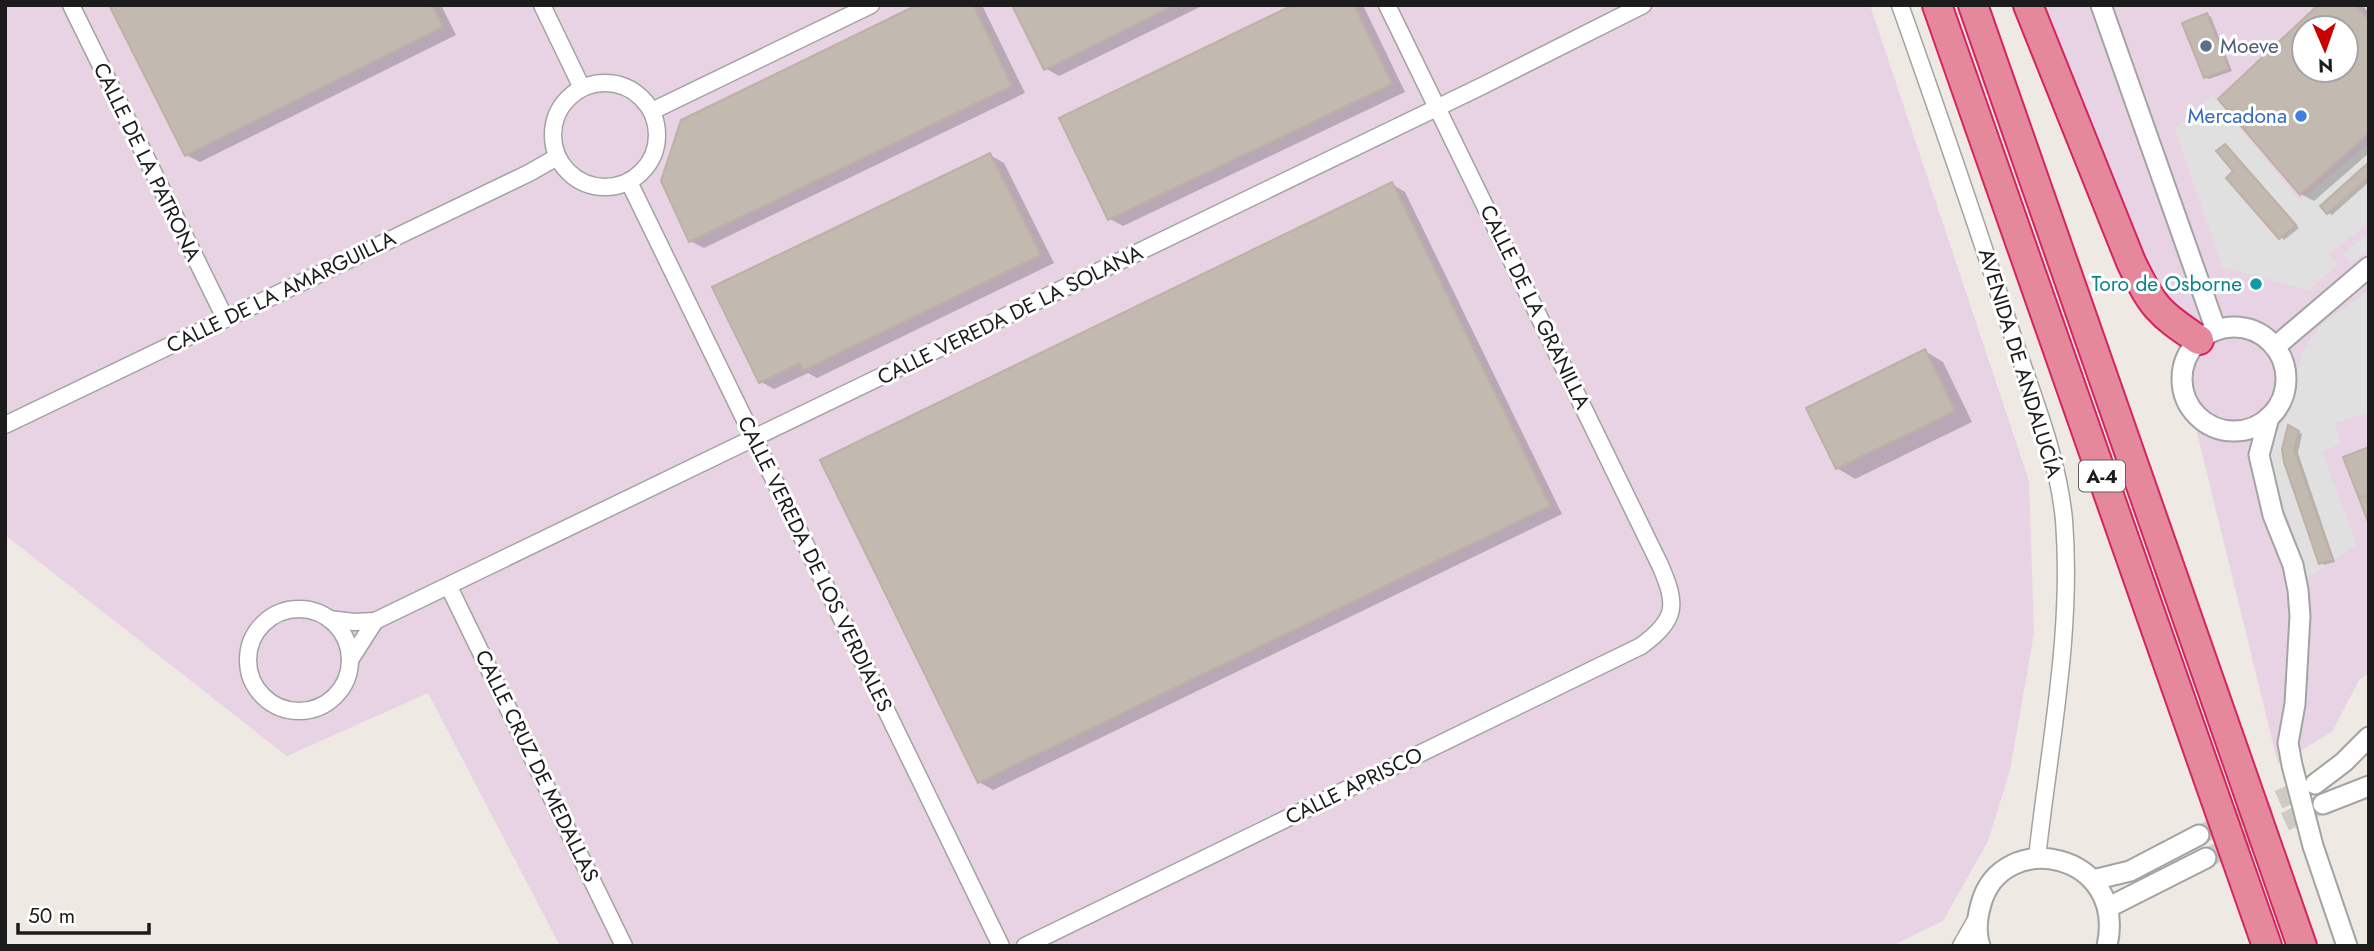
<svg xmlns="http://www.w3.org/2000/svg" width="2374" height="951" viewBox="0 0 2374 951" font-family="Jost,sans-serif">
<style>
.industrial{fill:#e7d3e3;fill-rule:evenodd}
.parking{fill:#e0e0e0}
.shadow{fill:#0003;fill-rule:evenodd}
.building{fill:#c2b9b1;stroke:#bfb0a4;stroke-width:2;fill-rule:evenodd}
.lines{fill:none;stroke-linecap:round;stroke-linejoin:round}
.tertiary-tunnel{stroke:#cecac4;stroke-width:19;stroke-dasharray:19 10;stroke-linecap:butt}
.minor-casing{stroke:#a3a3a3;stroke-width:19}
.tertiary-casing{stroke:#a3a3a3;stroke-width:23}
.motorway-casing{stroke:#d62462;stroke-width:32}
.minor{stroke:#fff;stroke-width:16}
.tertiary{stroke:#fff;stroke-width:19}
.motorway{stroke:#e6889b;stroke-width:28}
.service-dot{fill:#5c6f8a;stroke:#fff;stroke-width:2.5}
.shop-dot{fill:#3f7fe0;stroke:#fff;stroke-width:2.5}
.culture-dot{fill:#0f9aa8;stroke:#fff;stroke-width:2.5}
.labels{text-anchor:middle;stroke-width:6;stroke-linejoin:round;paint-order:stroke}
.shield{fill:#fff;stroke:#606060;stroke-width:2}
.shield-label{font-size:19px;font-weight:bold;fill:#1c1c1c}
.service-label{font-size:21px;fill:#4e5e75;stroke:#fff;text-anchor:start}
.shop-label{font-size:21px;fill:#366cbe;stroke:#fff;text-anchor:end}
.street-label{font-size:21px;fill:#1c1c1c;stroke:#fff}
.culture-label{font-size:21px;fill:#0d838f;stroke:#fff;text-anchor:end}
</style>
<rect width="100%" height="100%" fill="#eee9e2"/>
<g class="industrial">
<path d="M 5,5 L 1870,5 L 2029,481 L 2034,633 L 2010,770 L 1988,841 L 1943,921 L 1891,946 L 560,946 L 428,693 L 287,756 L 5,535 Z"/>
<path d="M 2028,5 L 2369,5 L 2369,673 L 2359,680 L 2332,732 L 2278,764 L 2182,371 L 2199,340 L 2167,319 ZM 2304,28 L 2346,28 L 2346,70 L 2304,70 Z"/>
</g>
<g class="parking">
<path d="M 2213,95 L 2300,201 L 2369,143 L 2369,223 L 2329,254 L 2338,265 L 2308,290 L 2222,267 L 2175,129 Z"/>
<path d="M 2369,233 L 2369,250 L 2351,263 L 2343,253 Z"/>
<path d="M 2369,290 L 2369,423 L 2365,413 L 2334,423 L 2341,444 L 2322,451 L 2357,545 L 2308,578 L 2270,464 L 2272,446 L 2275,435 L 2291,410 L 2297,385 L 2298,368 L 2304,349 L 2321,325 Z"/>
</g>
<g class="shadow">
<path d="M 111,5 L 441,5 L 456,35 L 200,162 L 186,155 Z"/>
<path d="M 921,5 L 982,5 L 1025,93 L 704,248 L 690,241 Z"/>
<path d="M 1014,5 L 1204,5 L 1059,76 L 1045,68 Z"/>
<path d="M 1297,5 L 1363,5 L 1405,92 L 1123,226 L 1110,219 Z"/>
<path d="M 2321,5 L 2362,5 L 2369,13 L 2369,153 L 2314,201 L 2301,194 L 2220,99 ZM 2304,28 L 2346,28 L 2346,70 L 2304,70 Z"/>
<path d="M 2207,15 L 2211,17 L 2232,71 L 2209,79 L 2205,77 Z"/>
<path d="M 2229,148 L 2299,228 L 2284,240 L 2228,179 L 2236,171 Z"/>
<path d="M 990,155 L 1004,163 L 1054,263 L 817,378 L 808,373 L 774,389 L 760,381 Z"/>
<path d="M 2369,165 L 2369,182 L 2332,215 L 2329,213 L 2323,206 Z"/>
<path d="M 1392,184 L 1405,192 L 1562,514 L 993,790 L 979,782 Z"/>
<path d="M 1925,351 L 1943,362 L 1972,422 L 1855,479 L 1837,468 Z"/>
<path d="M 2289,427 L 2302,434 L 2298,453 L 2335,562 L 2324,565 L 2321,563 L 2285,462 Z"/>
</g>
<g class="building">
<path d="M 109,5 L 432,5 L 443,27 L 185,156 Z"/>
<path d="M 917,5 L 973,5 L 1012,86 L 689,242 L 661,181 L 681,120 Z"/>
<path d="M 1012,5 L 1175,5 L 1044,70 Z"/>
<path d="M 1293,5 L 1354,5 L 1392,84 L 1108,220 L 1059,118 Z"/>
<path d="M 2318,5 L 2356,5 L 2369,20 L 2369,133 L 2300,195 L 2218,99 ZM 2304,28 L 2346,28 L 2346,70 L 2304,70 Z"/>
<path d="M 2207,13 L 2229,69 L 2204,78 L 2182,23 Z"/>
<path d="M 2225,144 L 2296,225 L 2279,239 L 2226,178 L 2233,171 L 2216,151 Z"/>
<path d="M 990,153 L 1041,255 L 802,371 L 800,363 L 759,383 L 712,287 Z"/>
<path d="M 2369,162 L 2369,177 L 2327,214 L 2320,206 Z"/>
<path d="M 1392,182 L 1550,506 L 978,783 L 820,460 Z"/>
<path d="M 1925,349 L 1955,411 L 1836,469 L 1806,408 Z"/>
<path d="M 2288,425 L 2299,431 L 2294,450 L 2333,560 L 2319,564 L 2284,462 L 2282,449 Z"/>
<path d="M 2369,447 L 2369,495 L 2359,498 L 2343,457 Z"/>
<path d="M 2369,495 L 2369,525 L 2359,498 Z"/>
</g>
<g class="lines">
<g class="tertiary-tunnel">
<path d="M 2199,835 L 2314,784"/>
<path d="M 2206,858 L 2323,804"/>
</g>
<defs>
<g id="minor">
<path d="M 71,5 L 225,318"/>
<path d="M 542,5 L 582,88"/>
<path d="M 1900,5 C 1939,115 1977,225 2013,337 C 2033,397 2058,457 2064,520 C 2073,633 2049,747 2037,858"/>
<circle cx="605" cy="135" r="52"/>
<path d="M 652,111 L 871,5"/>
<path d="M 629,182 L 1001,946"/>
<path d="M 5,425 L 529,173 L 557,157"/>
<path d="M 449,587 L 624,946"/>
<circle cx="299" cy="660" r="51"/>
<path d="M 329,619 L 354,622 L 375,621 L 350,660"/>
<path d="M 375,621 L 1482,86 L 1643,5"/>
<path d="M 1025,946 L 1641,646 C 1678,619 1677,604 1660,565 L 1387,5"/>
<path d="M 1961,946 L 1977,918"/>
</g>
<g id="tertiary">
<path d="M 2101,5 L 2216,330"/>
<circle cx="2234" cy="379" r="52"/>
<path d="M 2275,347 L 2369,267"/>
<path d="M 2269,417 L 2259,455 L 2273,515 L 2293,565 L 2298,590 L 2300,616 L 2295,704 L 2288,743 L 2292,765 L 2313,846 L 2347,946"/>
<path d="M 2315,784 L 2344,762 L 2369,737"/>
<path d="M 2323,804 L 2369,786"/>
<path d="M 2093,880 L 2130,871 L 2199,835"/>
<path d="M 2109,907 L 2206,858"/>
<path d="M 1980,946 C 1975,932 1977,918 1981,904 C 2002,827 2128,852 2107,946"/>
</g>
<g id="motorway">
<path d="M 1937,5 L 2267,946"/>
<path d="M 1973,5 L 2302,946"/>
<path d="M 2028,5 L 2131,262 C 2152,306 2158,313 2199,340"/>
</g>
</defs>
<use href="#minor" class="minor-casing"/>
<use href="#tertiary" class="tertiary-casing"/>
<use href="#motorway" class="motorway-casing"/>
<use href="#minor" class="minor"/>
<use href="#tertiary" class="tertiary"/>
<use href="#motorway" class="motorway"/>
</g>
<circle class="service-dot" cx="2206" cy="46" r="7"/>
<circle class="shop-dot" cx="2301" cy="116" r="7"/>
<circle class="culture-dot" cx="2256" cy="284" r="7"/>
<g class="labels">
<rect class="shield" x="2079" y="460.5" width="46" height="31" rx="5"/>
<g class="shield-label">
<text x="2102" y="483">A-4</text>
</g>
<g class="service-label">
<text x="2220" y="53">Moeve</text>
</g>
<g class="shop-label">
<text x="2287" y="123">Mercadona</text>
</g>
<g class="street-label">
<text transform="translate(147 162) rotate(64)" y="7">CALLE DE LA PATRONA</text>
<text transform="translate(281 292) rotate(-26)" y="7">CALLE DE LA AMARGUILLA</text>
<text transform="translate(1535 307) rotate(64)" y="7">CALLE DE LA GRANILLA</text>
<text transform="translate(1010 315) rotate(-26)" y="7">CALLE VEREDA DE LA SOLANA</text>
<text transform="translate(2020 363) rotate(73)" y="7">AVENIDA DE ANDALUCÍA</text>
<text transform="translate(815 564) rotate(64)" y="7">CALLE VEREDA DE LOS VERDIALES</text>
<text transform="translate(537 766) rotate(64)" y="7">CALLE CRUZ DE MEDALLAS</text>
<text transform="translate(1354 786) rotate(-26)" y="7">CALLE APRISCO</text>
</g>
<g class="culture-label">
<text x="2242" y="291">Toro de Osborne</text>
</g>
</g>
<rect width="2374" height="951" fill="none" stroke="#1c1c1c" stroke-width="14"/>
<g transform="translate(2325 49) rotate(178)"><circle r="33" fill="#ffffff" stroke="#a4a4a4" stroke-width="2"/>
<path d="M0-5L12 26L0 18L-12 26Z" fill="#c80002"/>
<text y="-10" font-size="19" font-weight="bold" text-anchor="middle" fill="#1c1c1c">N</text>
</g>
<path d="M18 923v10h131v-10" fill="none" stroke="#1c1c1c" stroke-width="3.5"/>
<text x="28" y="923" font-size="21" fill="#1c1c1c" stroke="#ffffff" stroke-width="5" paint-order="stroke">50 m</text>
</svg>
